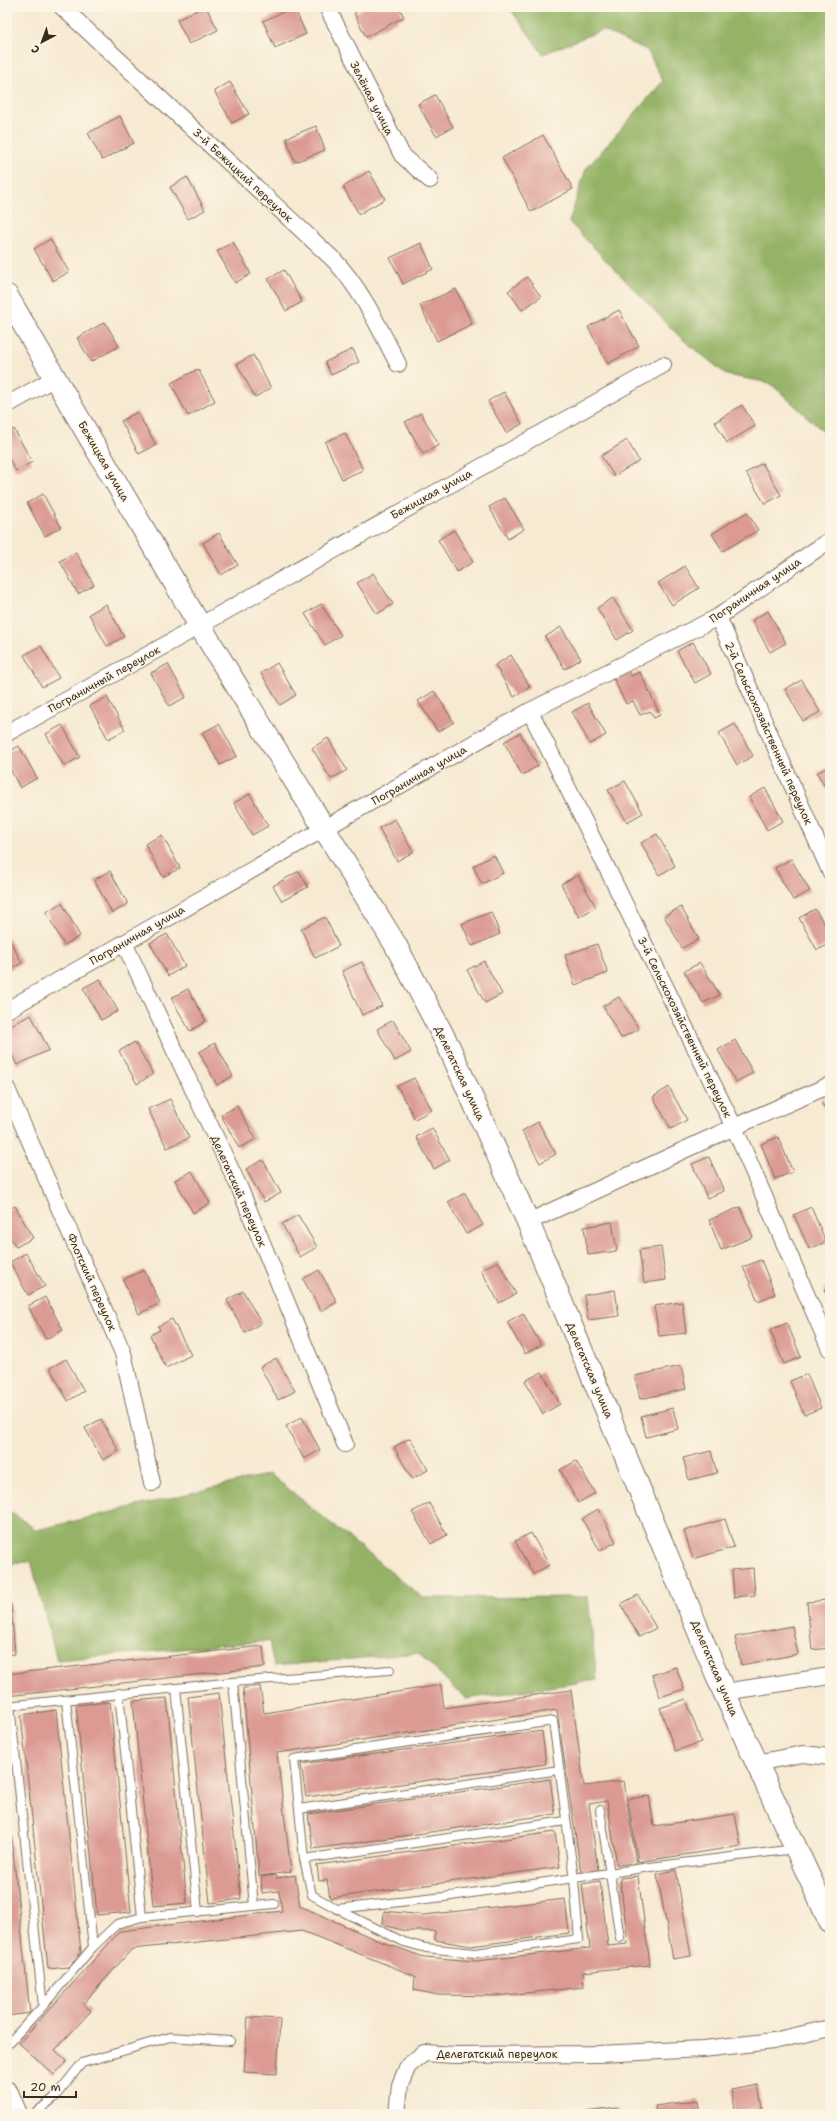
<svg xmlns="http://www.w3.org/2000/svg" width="837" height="2121" viewBox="0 0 837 2121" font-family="'Shantell Sans',sans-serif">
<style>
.forest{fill:#94b366;stroke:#686e42}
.building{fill:#db9b94}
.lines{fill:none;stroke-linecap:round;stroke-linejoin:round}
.lane-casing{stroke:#7d6d5d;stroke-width:10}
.street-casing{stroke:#7d6d5d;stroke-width:18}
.secondary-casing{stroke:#7d6d5d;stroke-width:24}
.primary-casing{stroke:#7d6d5d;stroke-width:24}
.lane{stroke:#fff;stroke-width:8}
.street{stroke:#fff;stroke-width:16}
.secondary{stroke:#fff;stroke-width:22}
.primary{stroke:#fff;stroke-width:22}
.labels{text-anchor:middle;stroke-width:3;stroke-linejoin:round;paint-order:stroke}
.street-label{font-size:11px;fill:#3b2a1e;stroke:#fcf5e5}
</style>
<rect width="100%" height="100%" fill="#fcf5e5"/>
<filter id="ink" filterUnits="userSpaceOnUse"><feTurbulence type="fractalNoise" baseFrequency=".025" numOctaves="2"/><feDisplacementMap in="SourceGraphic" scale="8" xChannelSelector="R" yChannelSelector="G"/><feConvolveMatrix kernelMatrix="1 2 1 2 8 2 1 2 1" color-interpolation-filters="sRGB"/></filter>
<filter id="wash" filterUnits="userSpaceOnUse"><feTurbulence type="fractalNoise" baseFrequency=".012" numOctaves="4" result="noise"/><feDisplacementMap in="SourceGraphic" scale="16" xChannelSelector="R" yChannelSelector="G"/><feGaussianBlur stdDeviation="0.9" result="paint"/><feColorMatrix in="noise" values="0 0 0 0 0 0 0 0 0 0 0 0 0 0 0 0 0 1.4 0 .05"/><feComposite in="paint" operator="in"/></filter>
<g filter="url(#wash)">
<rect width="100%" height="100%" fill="#f7ead3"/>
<g class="forest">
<path d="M 509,7 L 830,7 L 830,451 L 826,434 L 770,383 L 727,375 L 681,338 L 569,222 L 586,169 L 663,81 L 647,50 L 602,30 L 543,54 Z"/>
<path d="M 270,1474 L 423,1598 L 588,1597 L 597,1680 L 466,1699 L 418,1653 L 274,1666 L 269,1641 L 57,1660 L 31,1561 L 7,1565 L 7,1510 L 37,1530 Z"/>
</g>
<g id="blocks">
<g class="building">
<path d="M 203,7 L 206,7 L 218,30 L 189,44 L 177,20 Z"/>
<path d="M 294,7 L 306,34 L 275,48 L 263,21 Z"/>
<path d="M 366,7 L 399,7 L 404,17 L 366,37 L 354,13 Z"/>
<path d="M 230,82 L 249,114 L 232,123 L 214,91 Z"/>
<path d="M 435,95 L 453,127 L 436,136 L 418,104 Z"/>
<path d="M 120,116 L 134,143 L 102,160 L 88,133 Z"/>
<path d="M 316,126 L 325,150 L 295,162 L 286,138 Z"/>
<path d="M 543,135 L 573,189 L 531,212 L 502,158 Z"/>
<path d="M 369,171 L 385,199 L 359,214 L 343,187 Z"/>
<path d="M 187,177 L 205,210 L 188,219 L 170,187 Z"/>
<path d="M 50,239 L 69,272 L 53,281 L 34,249 Z"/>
<path d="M 233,242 L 251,274 L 235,283 L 217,251 Z"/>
<path d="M 421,243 L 433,269 L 403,284 L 390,258 Z"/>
<path d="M 284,270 L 302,302 L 286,311 L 268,279 Z"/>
<path d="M 527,277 L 541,297 L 522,310 L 508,291 Z"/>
<path d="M 456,289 L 472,324 L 437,341 L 420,305 Z"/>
<path d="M 619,310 L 639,346 L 608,364 L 588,327 Z"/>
<path d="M 105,322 L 119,346 L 91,362 L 77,338 Z"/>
<path d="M 353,349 L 359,362 L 331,375 L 325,362 Z"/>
<path d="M 253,355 L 271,388 L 255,397 L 237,364 Z"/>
<path d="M 198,369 L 215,401 L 188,416 L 171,383 Z"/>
<path d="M 504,392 L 522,424 L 506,433 L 488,401 Z"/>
<path d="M 742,405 L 755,426 L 727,443 L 715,422 Z"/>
<path d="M 137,412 L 156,445 L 139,454 L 121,421 Z"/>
<path d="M 421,413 L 439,445 L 423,454 L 405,422 Z"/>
<path d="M 14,429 L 32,462 L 16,471 L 7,455 L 7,433 Z"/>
<path d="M 345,433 L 363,470 L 342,479 L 325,442 Z"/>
<path d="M 627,440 L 639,461 L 614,476 L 601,456 Z"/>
<path d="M 762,463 L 781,495 L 765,504 L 746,473 Z"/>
<path d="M 43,494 L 61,527 L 45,536 L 27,503 Z"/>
<path d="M 505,498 L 524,529 L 508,539 L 489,507 Z"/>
<path d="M 747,512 L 758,530 L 723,551 L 712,534 Z"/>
<path d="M 454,530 L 473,562 L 457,572 L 438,540 Z"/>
<path d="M 219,533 L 238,565 L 221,575 L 203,543 Z"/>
<path d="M 76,552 L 94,585 L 78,594 L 60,561 Z"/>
<path d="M 685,566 L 699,588 L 672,605 L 658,583 Z"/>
<path d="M 373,573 L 393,604 L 377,614 L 357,583 Z"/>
<path d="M 613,598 L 633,630 L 617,640 L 597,608 Z"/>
<path d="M 106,604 L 124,637 L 107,646 L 89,614 Z"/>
<path d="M 321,604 L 341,635 L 325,645 L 305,614 Z"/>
<path d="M 768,611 L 786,643 L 770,652 L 752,620 Z"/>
<path d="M 561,627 L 581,659 L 565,669 L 545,637 Z"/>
<path d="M 693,642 L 711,674 L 695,683 L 677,651 Z"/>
<path d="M 41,646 L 59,678 L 42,687 L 24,655 Z"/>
<path d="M 511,655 L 530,687 L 514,697 L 495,665 Z"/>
<path d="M 277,663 L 296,695 L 280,705 L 261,673 Z"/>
<path d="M 168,664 L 186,697 L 169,706 L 151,673 Z"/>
<path d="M 628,671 L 631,676 L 640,672 L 660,715 L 654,718 L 650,711 L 640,715 L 633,701 L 626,704 L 613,678 Z"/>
<path d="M 802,680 L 820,712 L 803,721 L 785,689 Z"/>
<path d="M 434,691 L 454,722 L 438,732 L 418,701 Z"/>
<path d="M 107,697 L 125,730 L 108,739 L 90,706 Z"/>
<path d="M 588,703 L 606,735 L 590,744 L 572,712 Z"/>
<path d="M 219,724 L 237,756 L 220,765 L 202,733 Z"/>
<path d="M 735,724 L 753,756 L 737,765 L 719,733 Z"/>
<path d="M 62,725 L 80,757 L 64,766 L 46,734 Z"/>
<path d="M 520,733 L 538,766 L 522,775 L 504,742 Z"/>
<path d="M 328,738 L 347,770 L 331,779 L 312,748 Z"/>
<path d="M 19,746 L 37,778 L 20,788 L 7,763 L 7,753 Z"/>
<path d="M 830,766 L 830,795 L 817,773 Z"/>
<path d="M 625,781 L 643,813 L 627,822 L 608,790 Z"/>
<path d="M 765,788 L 783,821 L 767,830 L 749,797 Z"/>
<path d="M 250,794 L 268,826 L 252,835 L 234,803 Z"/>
<path d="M 395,819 L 413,852 L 397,861 L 379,828 Z"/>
<path d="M 657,834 L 675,866 L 659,875 L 641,843 Z"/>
<path d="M 162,835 L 180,868 L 163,877 L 145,844 Z"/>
<path d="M 494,855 L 503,873 L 482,884 L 473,866 Z"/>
<path d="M 791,859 L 810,891 L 793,900 L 775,868 Z"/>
<path d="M 110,871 L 128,904 L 112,913 L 94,880 Z"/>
<path d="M 299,871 L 308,887 L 282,901 L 273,886 Z"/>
<path d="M 578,875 L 596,907 L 579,917 L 561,884 Z"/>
<path d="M 62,903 L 80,936 L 64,945 L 46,912 Z"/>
<path d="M 681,907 L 699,939 L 682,948 L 664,916 Z"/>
<path d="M 815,909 L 830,933 L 830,944 L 817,950 L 799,918 Z"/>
<path d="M 491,912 L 500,934 L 472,946 L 462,924 Z"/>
<path d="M 325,917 L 339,946 L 315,958 L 301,929 Z"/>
<path d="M 167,934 L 185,966 L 168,976 L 150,943 Z"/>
<path d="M 7,935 L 22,963 L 7,971 Z"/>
<path d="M 597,944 L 608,973 L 575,985 L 565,955 Z"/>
<path d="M 484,961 L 502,994 L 485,1003 L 467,970 Z"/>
<path d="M 362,962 L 382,1006 L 362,1015 L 342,971 Z"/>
<path d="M 700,963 L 720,995 L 703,1003 L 684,971 Z"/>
<path d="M 100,979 L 118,1011 L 101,1020 L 83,988 Z"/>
<path d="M 188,989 L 206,1021 L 190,1031 L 171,998 Z"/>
<path d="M 619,997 L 639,1029 L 621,1038 L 603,1006 Z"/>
<path d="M 31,1015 L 49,1050 L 17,1065 L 7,1045 L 7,1027 Z"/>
<path d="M 393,1020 L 411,1052 L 395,1061 L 377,1029 Z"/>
<path d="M 735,1040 L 753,1073 L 736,1082 L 718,1050 Z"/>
<path d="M 135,1042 L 153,1074 L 137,1084 L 119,1051 Z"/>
<path d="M 215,1043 L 233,1076 L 217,1085 L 199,1052 Z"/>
<path d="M 414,1078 L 432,1110 L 415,1119 L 397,1086 Z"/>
<path d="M 669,1087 L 687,1120 L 671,1129 L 653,1097 Z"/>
<path d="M 830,1097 L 830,1119 L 821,1102 Z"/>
<path d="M 170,1099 L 189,1138 L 167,1148 L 148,1109 Z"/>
<path d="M 237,1106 L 256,1139 L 239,1148 L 221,1115 Z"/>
<path d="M 538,1122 L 556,1154 L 540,1163 L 522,1131 Z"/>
<path d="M 432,1128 L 450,1160 L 434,1169 L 416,1137 Z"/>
<path d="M 778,1137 L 793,1172 L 775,1179 L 761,1144 Z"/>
<path d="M 709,1157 L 724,1191 L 707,1198 L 692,1164 Z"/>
<path d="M 263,1160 L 281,1193 L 264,1202 L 246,1169 Z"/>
<path d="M 192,1171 L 210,1203 L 193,1213 L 175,1180 Z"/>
<path d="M 465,1193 L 483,1225 L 466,1234 L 448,1202 Z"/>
<path d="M 15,1206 L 33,1238 L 16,1247 L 7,1231 L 7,1210 Z"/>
<path d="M 740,1207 L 753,1237 L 721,1250 L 709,1220 Z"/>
<path d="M 811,1207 L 826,1242 L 809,1249 L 794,1215 Z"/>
<path d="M 298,1215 L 317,1247 L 300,1257 L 282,1224 Z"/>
<path d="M 612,1222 L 617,1251 L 588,1255 L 584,1227 Z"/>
<path d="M 661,1247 L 666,1280 L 644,1283 L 639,1250 Z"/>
<path d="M 26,1253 L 45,1286 L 28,1295 L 10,1262 Z"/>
<path d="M 761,1260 L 775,1294 L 758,1301 L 743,1267 Z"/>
<path d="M 498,1261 L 516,1294 L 499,1303 L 481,1270 Z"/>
<path d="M 144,1270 L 160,1303 L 139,1314 L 123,1280 Z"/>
<path d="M 319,1270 L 337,1302 L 321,1311 L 303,1279 Z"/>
<path d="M 830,1287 L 830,1304 L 824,1289 Z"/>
<path d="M 615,1290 L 619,1316 L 588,1320 L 584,1295 Z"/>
<path d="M 243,1291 L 261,1323 L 245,1333 L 227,1300 Z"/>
<path d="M 45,1297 L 63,1330 L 46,1339 L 28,1306 Z"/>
<path d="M 682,1302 L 686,1333 L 659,1336 L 654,1306 Z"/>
<path d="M 523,1313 L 541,1345 L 525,1354 L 507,1322 Z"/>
<path d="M 172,1319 L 191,1355 L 166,1368 L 150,1335 L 160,1330 L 158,1326 Z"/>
<path d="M 787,1323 L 801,1357 L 784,1364 L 770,1330 Z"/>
<path d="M 276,1358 L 295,1391 L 278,1400 L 260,1367 Z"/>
<path d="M 66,1359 L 84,1391 L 68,1401 L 50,1368 Z"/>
<path d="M 681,1366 L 686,1389 L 640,1399 L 635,1376 Z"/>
<path d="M 542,1372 L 560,1404 L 543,1414 L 525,1381 Z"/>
<path d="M 807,1374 L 821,1408 L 804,1415 L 790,1381 Z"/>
<path d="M 673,1408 L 678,1429 L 646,1437 L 641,1416 Z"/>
<path d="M 302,1417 L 320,1450 L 304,1459 L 286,1426 Z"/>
<path d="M 101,1419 L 119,1451 L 103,1460 L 85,1428 Z"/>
<path d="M 410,1438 L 428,1470 L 412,1479 L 394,1447 Z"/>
<path d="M 711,1451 L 717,1473 L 689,1480 L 683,1458 Z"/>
<path d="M 576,1461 L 595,1493 L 578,1503 L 560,1470 Z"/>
<path d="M 429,1503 L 447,1535 L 431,1544 L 412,1512 Z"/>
<path d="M 598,1509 L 616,1542 L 600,1551 L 582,1519 Z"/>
<path d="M 725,1519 L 734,1547 L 693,1559 L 684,1531 Z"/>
<path d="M 531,1533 L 549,1565 L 533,1574 L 515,1541 Z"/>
<path d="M 753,1568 L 755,1595 L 734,1597 L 732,1570 Z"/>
<path d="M 638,1595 L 656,1628 L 639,1637 L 621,1604 Z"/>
<path d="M 827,1600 L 830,1648 L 812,1650 L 807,1602 Z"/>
<path d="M 7,1604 L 11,1604 L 15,1654 L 7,1655 Z"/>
<path d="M 792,1626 L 798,1654 L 741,1665 L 735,1637 Z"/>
<path d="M 263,1646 L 265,1667 L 7,1696 L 7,1674 Z"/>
<path d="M 676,1667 L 684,1689 L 660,1697 L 652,1675 Z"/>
<path d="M 441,1685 L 444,1708 L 571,1690 L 584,1786 L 624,1781 L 636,1863 L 617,1865 L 607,1801 L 589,1804 L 598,1870 L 581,1873 L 557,1710 L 277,1753 L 291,1872 L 259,1876 L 243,1688 L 260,1686 L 264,1713 Z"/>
<path d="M 219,1693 L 241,1899 L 210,1903 L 188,1697 Z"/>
<path d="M 167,1698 L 187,1903 L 153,1906 L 133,1701 Z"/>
<path d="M 686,1699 L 701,1742 L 675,1751 L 660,1708 Z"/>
<path d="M 110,1702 L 131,1912 L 97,1915 L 76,1705 Z"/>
<path d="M 56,1710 L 81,1952 L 69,1967 L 48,1969 L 21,1715 Z"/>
<path d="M 542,1731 L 546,1764 L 306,1797 L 301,1764 Z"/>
<path d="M 550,1779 L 555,1814 L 313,1849 L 308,1814 Z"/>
<path d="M 7,1795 L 30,2013 L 7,2016 Z"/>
<path d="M 649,1796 L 654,1826 L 735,1814 L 741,1846 L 638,1862 L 628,1799 Z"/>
<path d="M 555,1832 L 560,1867 L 330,1898 L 327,1880 L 319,1881 L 317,1865 Z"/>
<path d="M 676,1870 L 691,1956 L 673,1959 L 657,1874 Z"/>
<path d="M 276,1875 L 277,1878 L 295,1875 L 300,1906 L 379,1941 L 424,1957 L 476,1961 L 590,1948 L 582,1884 L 600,1881 L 608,1946 L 628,1944 L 620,1878 L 638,1876 L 650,1965 L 583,1972 L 584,1987 L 497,1996 L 438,1995 L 414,1990 L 415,1976 L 302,1931 L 132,1949 L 83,2004 L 91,2011 L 55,2050 L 67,2061 L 54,2075 L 19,2043 L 120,1931 L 282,1911 L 279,1891 L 262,1893 L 261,1877 Z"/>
<path d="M 565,1899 L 569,1933 L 471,1946 L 435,1940 L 435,1931 L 405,1931 L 383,1925 L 384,1911 L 424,1915 Z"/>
<path d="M 248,2017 L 280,2019 L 277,2074 L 244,2072 Z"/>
<path d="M 758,2085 L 762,2108 L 736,2113 L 731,2090 Z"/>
<path d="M 698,2100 L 700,2114 L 656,2114 L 655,2106 Z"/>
<path d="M 618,2108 L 618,2114 L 584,2114 L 584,2112 Z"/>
</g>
</g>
</g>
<g filter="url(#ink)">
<use href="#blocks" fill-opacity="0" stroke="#7d6d5d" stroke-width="1"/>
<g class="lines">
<defs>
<g id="lane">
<path d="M 233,1682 L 254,1906"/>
<path d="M 176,1688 L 198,1912"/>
<path d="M 119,1693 L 142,1917"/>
<path d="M 7,1706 L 233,1682 L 390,1670"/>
<path d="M 10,1706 L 43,2006"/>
<path d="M 299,1809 L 559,1770"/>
<path d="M 600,1810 L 620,1938"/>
<path d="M 304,1859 L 566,1821"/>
<path d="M 337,1909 L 404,1942 L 426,1948 L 475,1953 L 579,1939 L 574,1879 L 553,1721 L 294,1759 L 304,1859 L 312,1895 L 337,1909 L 444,1897 L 650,1867 L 795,1849"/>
<path d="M 93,1947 L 117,1924 L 142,1917 L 274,1904"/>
<path d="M 7,2045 L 43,2006 L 93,1947 L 66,1700"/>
<path d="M 34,2114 L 54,2098 L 82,2063 L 170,2037 L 230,2041"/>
</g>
<g id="street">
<path d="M 62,7 L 334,260 C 362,290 379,327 398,364"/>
<path d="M 327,7 L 402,155 L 430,180"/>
<path d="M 7,405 L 55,378"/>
<path d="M 718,617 L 830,871"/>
<path d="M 530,711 L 734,1127 L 830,1349"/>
<path d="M 7,733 C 227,612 444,487 663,365"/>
<path d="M 124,943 L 240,1189 L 345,1444"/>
<path d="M 7,1010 L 530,711 L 718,617 L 830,540"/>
<path d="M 7,1089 L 123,1353 L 152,1483"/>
<path d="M 528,1222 L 734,1127 L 830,1085"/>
<path d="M 724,1692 L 830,1676"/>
<path d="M 756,1763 L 803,1754 L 830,1757"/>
<path d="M 397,2114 L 400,2085 L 408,2066 L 424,2053 L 454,2055 L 598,2054 L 703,2049 L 773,2041 L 830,2028"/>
</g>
<path id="secondary" d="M 7,296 L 200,626 L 395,944 L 448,1045 L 528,1222 L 724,1692 L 830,1922"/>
<path id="primary" d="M 7,2093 L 16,2114"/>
</defs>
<use href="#lane" class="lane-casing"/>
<use href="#street" class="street-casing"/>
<use href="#secondary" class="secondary-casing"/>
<use href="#primary" class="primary-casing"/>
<use href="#lane" class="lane"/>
<use href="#street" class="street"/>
<use href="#secondary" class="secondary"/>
<use href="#primary" class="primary"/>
</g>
</g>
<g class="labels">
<g class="street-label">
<text transform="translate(372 98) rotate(63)" y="4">Зелёная улица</text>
<text transform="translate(243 175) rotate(43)" y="4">3-й Бежицкий переулок</text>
<text transform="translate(104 461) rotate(60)" y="4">Бежицкая улица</text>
<text transform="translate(431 494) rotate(-29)" y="4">Бежицкая улица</text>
<text transform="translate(755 590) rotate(-34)" y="4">Пограничная улица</text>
<text transform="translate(104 679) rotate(-29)" y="4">Пограничный переулок</text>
<text transform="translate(769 733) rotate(66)" y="4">2-й Сельскохозяйственный переулок</text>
<text transform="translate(419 775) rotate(-30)" y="4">Пограничная улица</text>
<text transform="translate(137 935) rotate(-30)" y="4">Пограничная улица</text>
<text transform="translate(685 1027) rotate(64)" y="4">3-й Сельскохозяйственный переулок</text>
<text transform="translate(460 1073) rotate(65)" y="4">Делегатская улица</text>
<text transform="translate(239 1191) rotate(66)" y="4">Делегатский переулок</text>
<text transform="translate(92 1282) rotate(66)" y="4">Флотский переулок</text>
<text transform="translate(590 1370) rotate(67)" y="4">Делегатская улица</text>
<text transform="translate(715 1668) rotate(67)" y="4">Делегатская улица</text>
<text x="497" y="2058">Делегатский переулок</text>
</g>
</g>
<rect width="837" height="2121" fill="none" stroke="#fcf5e5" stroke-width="24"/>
<g transform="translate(42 42) rotate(221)" stroke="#fcf5e5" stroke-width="3" paint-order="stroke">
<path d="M0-3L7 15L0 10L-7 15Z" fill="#3b2a1e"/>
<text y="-6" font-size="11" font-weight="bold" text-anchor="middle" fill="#3b2a1e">С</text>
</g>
<path d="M24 2091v6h52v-6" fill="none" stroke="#3b2a1e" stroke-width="2"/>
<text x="30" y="2091" font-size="12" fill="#3b2a1e" stroke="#fcf5e5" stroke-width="3" paint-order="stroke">20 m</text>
</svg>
